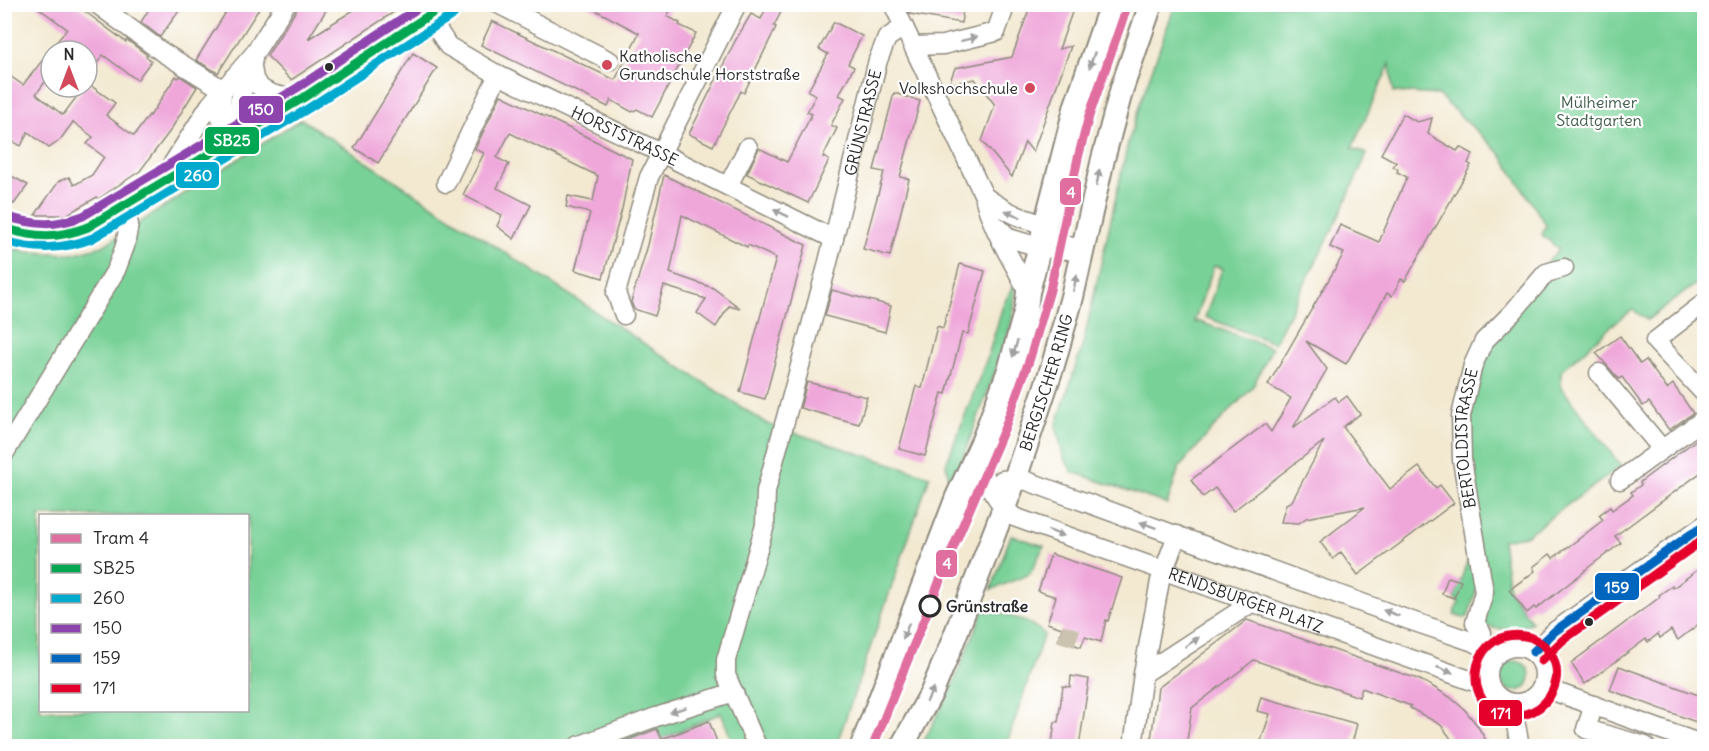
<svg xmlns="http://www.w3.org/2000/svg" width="1709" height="751" viewBox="0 0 1709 751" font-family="Delius,sans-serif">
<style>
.green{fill:#78d197;stroke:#527e61;stroke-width:1.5;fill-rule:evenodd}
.building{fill:#efa7da}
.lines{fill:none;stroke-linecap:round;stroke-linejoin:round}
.minor-tunnel{stroke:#cbc3b0;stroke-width:18;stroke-dasharray:18 9;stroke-linecap:butt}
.minor-casing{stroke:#8f8a7e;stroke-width:21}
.major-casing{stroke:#8f8a7e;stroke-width:26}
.minor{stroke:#fff;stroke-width:18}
.major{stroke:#fff;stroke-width:22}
.bus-1-casing{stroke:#fff;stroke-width:14}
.bus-2-casing{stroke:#fff;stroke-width:14}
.bus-3-casing{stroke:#fff;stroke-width:14}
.bus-4-casing{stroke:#fff;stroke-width:14}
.bus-5-casing{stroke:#fff;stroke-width:14}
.bus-1{stroke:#00a651;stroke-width:9}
.bus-2{stroke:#00a9ce;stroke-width:9}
.bus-3{stroke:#8e44ad;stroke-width:9}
.bus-4{stroke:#0065bd;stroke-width:9}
.bus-5{stroke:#e4002b;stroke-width:9}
.tram-1-casing{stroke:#fff;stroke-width:14}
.tram-1{stroke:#e06e9f;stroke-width:9}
.oneway{fill:#a0a0a0}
.poi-dot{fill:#d1495b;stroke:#fff;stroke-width:2}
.bus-dot{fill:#2b2b2b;stroke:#fff;stroke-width:2}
.stop-dot{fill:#fff;stroke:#2b2b2b;stroke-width:3}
.labels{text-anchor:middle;stroke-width:4.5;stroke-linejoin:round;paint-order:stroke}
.poi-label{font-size:16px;fill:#2b2b2b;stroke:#fff;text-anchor:start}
.park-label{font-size:16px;fill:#425d4b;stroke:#fff}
.street-label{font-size:16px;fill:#2b2b2b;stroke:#fff}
.stop-label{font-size:16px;font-weight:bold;fill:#2b2b2b;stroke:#fff;text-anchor:start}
.line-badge{stroke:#fff;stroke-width:2}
.badge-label{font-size:16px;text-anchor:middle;font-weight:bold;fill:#fff}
</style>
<rect width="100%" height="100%" fill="#fff"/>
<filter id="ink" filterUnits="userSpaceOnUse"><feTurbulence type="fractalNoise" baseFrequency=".0167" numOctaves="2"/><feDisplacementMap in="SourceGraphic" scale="12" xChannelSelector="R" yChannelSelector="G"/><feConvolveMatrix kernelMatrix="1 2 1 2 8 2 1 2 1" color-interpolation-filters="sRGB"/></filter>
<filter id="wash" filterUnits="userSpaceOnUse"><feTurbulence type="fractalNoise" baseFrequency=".008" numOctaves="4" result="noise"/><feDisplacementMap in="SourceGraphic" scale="24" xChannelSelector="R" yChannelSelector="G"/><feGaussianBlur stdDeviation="1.35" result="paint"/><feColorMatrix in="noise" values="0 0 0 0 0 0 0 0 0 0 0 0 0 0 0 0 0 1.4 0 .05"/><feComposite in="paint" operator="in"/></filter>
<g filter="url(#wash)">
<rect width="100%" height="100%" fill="#f3e9d1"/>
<g class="green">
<path d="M 1175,5 L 1704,5 L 1704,278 L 1647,320 L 1633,310 L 1615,323 L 1561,371 L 1561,387 L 1621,466 L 1525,536 L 1502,540 L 1509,590 L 1532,622 C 1517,630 1501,631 1485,626 L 1468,456 L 1469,415 L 1480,363 L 1497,339 L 1506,310 L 1559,249 L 1542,235 L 1546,225 L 1500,153 L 1438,95 L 1393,92 L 1390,64 L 1352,148 L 1367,154 L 1334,227 L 1274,343 L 1205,317 L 1222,269 L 1224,269 L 1214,266 L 1194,322 L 1196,323 L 1197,321 L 1272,348 L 1252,388 L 1216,425 L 1179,468 L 1167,504 L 1072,472 L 1063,456 L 1056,426 L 1083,344 L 1128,143 L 1141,101 Z"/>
<path d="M 301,119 L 767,424 L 930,476 L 836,746 L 734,746 L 721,713 L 647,746 L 5,746 L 5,245 L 27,252 L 72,254 L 103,246 ZM 40,516 L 248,516 L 248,710 L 40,710 Z"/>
<path d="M 1015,283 L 1014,308 L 1011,325 L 995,372 L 951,490 L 946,464 L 988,356 L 1003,305 Z"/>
<path d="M 1011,535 L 1044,546 L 1030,574 L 991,590 Z"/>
<path d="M 1471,552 L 1478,584 L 1468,617 L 1463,618 L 1454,615 L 1459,602 L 1454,598 Z"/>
<path d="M 983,611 C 1003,612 1030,620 1044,634 L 1006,746 L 921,746 L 950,691 Z"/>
<circle cx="1515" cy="676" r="15"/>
</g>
<g id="blocks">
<g class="building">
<path d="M 33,4 L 75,4 L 126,42 L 127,40 L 147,55 L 146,56 L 151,61 L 137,80 L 103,55 L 87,77 L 87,51 L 51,51 L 51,74 L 36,94 L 63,115 L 84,87 L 87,87 L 87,83 L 115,103 L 106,115 L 134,136 L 149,115 L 150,116 L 176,76 L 178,78 L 180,76 L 197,87 L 170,131 L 140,171 L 98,199 L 97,197 L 66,215 L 35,215 L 59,181 L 69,177 L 74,185 L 92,175 L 104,157 L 87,144 L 93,137 L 73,122 L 60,140 L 49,148 L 28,132 L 21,146 L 4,137 L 4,72 L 23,85 L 67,29 Z"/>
<path d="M 152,4 L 184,4 L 160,37 L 141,22 Z"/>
<path d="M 231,4 L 262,4 L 218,73 L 196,60 Z"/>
<path d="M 300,4 L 330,4 L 308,39 L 363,4 L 406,4 L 291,80 L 267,56 Z"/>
<path d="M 584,4 L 658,4 L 670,11 L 667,16 L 680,23 L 679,25 L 696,33 L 652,117 L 637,109 L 632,112 L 611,100 L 608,107 L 481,45 L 492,21 L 615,80 L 639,33 Z"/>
<path d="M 768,4 L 785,4 L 774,26 L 776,27 L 744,93 L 741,91 L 713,146 L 689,134 L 735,41 L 751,14 L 761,19 Z"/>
<path d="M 906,4 L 964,4 L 961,23 L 910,14 Z"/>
<path d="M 1031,4 L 1075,4 L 1059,49 L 1071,46 L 1033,152 L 1025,142 L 1012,177 L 982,141 L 995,105 L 975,79 L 949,84 L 955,68 L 1012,57 Z"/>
<path d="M 834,22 L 862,36 L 848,64 L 854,67 L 839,95 L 845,98 L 831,125 L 837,128 L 823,157 L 829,160 L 808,203 L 747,174 L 759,148 L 787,162 L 812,114 L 807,112 L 816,95 L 808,91 L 828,54 L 819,49 Z"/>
<path d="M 413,53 L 437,68 L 378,163 L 354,148 Z"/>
<path d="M 894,93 L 920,101 L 900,177 L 909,179 L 890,256 L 863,249 L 884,172 L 874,170 Z"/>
<path d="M 501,95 L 632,159 L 622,209 L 603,278 L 575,270 L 590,213 L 566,207 L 568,196 L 593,201 L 598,176 L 510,133 L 497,158 L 509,164 L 497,188 L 531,205 L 514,239 L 497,226 L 502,215 L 463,195 L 484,153 L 475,149 Z"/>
<path d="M 1403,114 L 1417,122 L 1432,118 L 1428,134 L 1457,151 L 1460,147 L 1473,154 L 1468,163 L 1471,165 L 1405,281 L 1401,279 L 1392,296 L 1387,293 L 1346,364 L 1306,341 L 1327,369 L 1293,428 L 1335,397 L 1339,402 L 1347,396 L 1360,414 L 1343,427 L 1390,489 L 1419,467 L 1436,488 L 1440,485 L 1454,503 L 1358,575 L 1341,552 L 1333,559 L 1320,542 L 1365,507 L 1306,518 L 1299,523 L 1281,522 L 1286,504 L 1292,501 L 1324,441 L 1233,511 L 1215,488 L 1203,497 L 1191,480 L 1265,424 L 1271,432 L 1291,398 L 1268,385 L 1344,253 L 1330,247 L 1340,225 L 1379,242 L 1407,177 L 1397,172 L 1398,169 L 1393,167 L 1396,162 L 1381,154 Z"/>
<path d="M 4,172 L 28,185 L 14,204 L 4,199 Z"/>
<path d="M 664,175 L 806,245 L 765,399 L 740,392 L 776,258 L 748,245 L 747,247 L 682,215 L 670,273 L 713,288 L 740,308 L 739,309 L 729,306 L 716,327 L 697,313 L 706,299 L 664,286 L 655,316 L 634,309 L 631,302 L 648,245 Z"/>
<path d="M 960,264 L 985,271 L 968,334 L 962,333 L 946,394 L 942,393 L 925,456 L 899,449 L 916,386 L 922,388 L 937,326 L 943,328 Z"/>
<path d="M 832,290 L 891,306 L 885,332 L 825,316 Z"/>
<path d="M 1620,336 L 1640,364 L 1646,360 L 1667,389 L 1673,384 L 1693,413 L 1669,430 L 1649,402 L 1643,406 L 1622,377 L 1619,379 L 1596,353 Z"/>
<path d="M 807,382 L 867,397 L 859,424 L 800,408 Z"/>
<path d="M 1704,434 L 1704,470 L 1615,536 L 1621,543 L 1585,570 L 1585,571 L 1536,609 L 1534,607 L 1527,613 L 1509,590 L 1535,571 L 1533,567 L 1550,554 L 1553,558 L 1580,538 L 1603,520 L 1599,515 L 1610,507 L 1612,510 L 1633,495 L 1631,492 L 1641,485 L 1640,482 Z"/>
<path d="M 1051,554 L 1122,578 L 1108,621 L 1106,620 L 1101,642 L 1085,637 L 1081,647 L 1058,639 L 1062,628 L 1047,623 L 1056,597 L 1038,591 Z"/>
<path d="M 1704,565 L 1704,620 L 1678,640 L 1671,630 L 1660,638 L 1658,634 L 1648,642 L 1646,639 L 1585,684 L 1571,663 L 1660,597 L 1659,595 L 1672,586 L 1673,588 Z"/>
<path d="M 1448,577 L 1461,581 L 1454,598 L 1442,594 Z"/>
<path d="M 1247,620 L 1418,679 L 1430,685 L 1450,697 L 1465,710 L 1477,725 L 1490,747 L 1457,747 L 1441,725 L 1410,708 L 1411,706 L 1362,688 L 1359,697 L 1254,660 L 1192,708 L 1186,747 L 1150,747 L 1158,688 Z"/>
<path d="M 1619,666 L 1704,697 L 1704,725 L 1610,690 Z"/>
<path d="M 1071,676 L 1089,679 L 1079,747 L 1054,747 L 1055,744 L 1052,743 L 1055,722 L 1058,722 L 1063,686 L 1070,687 Z"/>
<path d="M 1261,697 L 1357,724 L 1351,747 L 1259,747 L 1270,714 L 1257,711 Z"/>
<path d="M 709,721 L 719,747 L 609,747 L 657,729 L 662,739 Z"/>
</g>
</g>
</g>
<g filter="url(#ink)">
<use href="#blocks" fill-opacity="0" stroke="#8f8a7e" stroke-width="1.5"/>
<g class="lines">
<path class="minor-tunnel" d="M 1060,633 L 1082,640"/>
<defs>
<g id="minor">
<path d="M 97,4 L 162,52 L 222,89"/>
<path d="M 498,4 L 610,61"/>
<path d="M 893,4 L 984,196 C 992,231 1013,260 1028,292"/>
<path id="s1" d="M 429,16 L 448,46 L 498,75 L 661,153 L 834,239"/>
<path d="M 913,46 L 943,45 L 996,32 L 1006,4"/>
<path d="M 252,67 C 253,71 253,77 255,81 C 264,97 287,97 303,98"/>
<path d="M 222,89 L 221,118 L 233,140"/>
<path d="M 248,131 C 245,128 242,123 240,119 C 234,101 250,77 253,59"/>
<path d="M 161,182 L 210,105 L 254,54 L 286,4"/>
<path d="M 446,183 L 498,75"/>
<path d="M 728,186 L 748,147"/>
<path d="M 984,196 C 994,203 1003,209 1014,214 C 1030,222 1041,220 1051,235"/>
<path d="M 997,226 L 1009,238 L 1039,247"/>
<path d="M 4,228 C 37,239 56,240 88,227 L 303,98 L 447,4"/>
<path d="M 1704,303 L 1655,341 L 1704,393"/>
<path d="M 624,315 L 616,293 L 649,177 L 737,4"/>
<path d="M 1599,373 L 1662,449"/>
<path id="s2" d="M 983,443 C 983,449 982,456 982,462 C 984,483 999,504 1014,517 L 1489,687"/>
<path d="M 4,454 L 116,270 L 125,246 L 129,224 L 119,209"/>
<path d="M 1002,480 L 1015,479 L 1027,481 L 1406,619 L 1500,651"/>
<path d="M 1620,480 L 1704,419"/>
<path id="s3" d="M 1478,644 L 1482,633 L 1475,623 L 1484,592 L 1462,460 L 1461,416 L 1473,365 L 1484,341 L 1513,312 L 1546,273 L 1564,268"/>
<circle cx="1516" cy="675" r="28"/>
<path d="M 1533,652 L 1555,631 L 1704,525"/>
<path d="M 1143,674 L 1253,602"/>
<path d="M 1542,687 L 1704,745"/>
<path d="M 1512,704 L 1520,746"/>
<path d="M 1594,705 L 1586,729 L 1645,746"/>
<path d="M 578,746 L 656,717 L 734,692"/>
<path id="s4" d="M 757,746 L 726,675 L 726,660 L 765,525 L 766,491 L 826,270 L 878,60 L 887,38 L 904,27"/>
<path d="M 1133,746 L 1143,674 L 1160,581 L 1177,535"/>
</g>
<g id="major">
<path d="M 1039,247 L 1059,246 L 1082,251"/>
<path d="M 862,746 L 957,497 L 984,438 L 1010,367 L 1026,309 L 1028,292 L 1076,105 L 1111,4"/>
<path id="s5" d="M 902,746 L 932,692 L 951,646 L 1015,479 L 1053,365 L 1072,297 L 1103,159 L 1122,88 L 1151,4"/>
</g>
</defs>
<use href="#minor" class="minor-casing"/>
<use href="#major" class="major-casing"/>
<use href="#minor" class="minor"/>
<use href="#major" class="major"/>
<defs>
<path id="bus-1" d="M 4,228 C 36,238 57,239 88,227 L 303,98 L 446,4"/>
<path id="bus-2" d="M 4,241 C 36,250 63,250 93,238 L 309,108 L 454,14"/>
<path id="bus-3" d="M 8,217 C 36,225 54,227 83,216 L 297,88 L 424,4"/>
<path id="bus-4" d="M 1533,652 L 1555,631 L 1704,525"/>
<g id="bus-5">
<path d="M 1530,637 C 1470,623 1460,701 1500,713 C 1551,729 1580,660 1532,638"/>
<path d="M 1541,661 L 1563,640 L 1704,539"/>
</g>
</defs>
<use href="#bus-1" class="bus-1-casing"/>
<use href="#bus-2" class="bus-2-casing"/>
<use href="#bus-3" class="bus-3-casing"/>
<use href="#bus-4" class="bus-4-casing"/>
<use href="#bus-5" class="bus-5-casing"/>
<use href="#bus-1" class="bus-1"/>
<use href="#bus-2" class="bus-2"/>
<use href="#bus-3" class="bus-3"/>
<use href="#bus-4" class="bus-4"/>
<use href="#bus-5" class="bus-5"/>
<defs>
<path id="tram-1" d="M 873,746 L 953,548 L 1005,427 L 1030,358 L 1050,290 L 1078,158 L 1089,116 L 1128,4"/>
</defs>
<use href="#tram-1" class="tram-1-casing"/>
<use href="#tram-1" class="tram-1"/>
</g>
<defs><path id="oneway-solid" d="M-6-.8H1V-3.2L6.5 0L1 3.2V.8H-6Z" transform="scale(1.5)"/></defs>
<g class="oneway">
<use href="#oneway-solid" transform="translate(969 39) rotate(-14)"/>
<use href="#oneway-solid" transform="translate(1092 60) rotate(109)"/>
<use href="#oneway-solid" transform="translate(1098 178) rotate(-78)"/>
<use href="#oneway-solid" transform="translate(781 213) rotate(-154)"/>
<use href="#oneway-solid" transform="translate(1013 214) rotate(-156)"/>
<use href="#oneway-solid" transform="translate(1075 283) rotate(-78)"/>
<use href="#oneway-solid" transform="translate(1015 349) rotate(106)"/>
<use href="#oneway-solid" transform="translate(1148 525) rotate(-160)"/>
<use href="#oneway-solid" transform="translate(1056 533) rotate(20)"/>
<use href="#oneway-solid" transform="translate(1391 613) rotate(-160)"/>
<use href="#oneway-solid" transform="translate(906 631) rotate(111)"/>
<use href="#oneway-solid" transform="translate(1192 642) rotate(-34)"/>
<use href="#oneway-solid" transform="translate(1445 670) rotate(20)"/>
<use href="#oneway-solid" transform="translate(930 695) rotate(-64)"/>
<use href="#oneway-solid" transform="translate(678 710) rotate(162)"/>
</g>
</g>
<g class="poi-dot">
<circle cx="607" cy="65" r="6"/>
<circle cx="1030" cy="88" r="6"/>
</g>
<g class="bus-dot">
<circle cx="329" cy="67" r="5"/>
<circle cx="1589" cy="622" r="5"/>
</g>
<circle class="stop-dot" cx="930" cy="606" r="10"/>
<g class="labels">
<g class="poi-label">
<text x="619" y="62">Katholische<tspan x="619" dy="18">Grundschule Horststraße</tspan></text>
<text x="1018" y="94" text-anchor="end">Volkshochschule</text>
</g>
<g class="park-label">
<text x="1599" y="108">Mülheimer<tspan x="1599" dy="18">Stadtgarten</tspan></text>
</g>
<g class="street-label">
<text dy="6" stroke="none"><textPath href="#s4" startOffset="648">GRÜNSTRASSE</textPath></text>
<text dy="6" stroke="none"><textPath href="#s1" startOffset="234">HORSTSTRASSE</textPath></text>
<text dy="6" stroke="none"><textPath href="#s5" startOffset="392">BERGISCHER RING</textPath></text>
<text dy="6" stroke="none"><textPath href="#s3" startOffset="212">BERTOLDISTRASSE</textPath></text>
<text dy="6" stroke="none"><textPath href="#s2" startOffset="330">RENDSBURGER PLATZ</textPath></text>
</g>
<g class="stop-label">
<text x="946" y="612">Grünstraße</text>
</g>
</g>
<g class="line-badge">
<rect x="238" y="95" width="46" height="29" rx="6" fill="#8e44ad"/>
<rect x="204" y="126" width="56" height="29" rx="6" fill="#00a651"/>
<rect x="175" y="161" width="45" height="28" rx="6" fill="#00a9ce"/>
<rect x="1059" y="177" width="23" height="29" rx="6" fill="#e06e9f"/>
<rect x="935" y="549" width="23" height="29" rx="6" fill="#e06e9f"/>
<rect x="1594" y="572" width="46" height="29" rx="6" fill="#0065bd"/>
<rect x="1478" y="699" width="45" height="28" rx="6" fill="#e4002b"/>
</g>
<g class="badge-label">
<text x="261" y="115">150</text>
<text x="232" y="146">SB25</text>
<text x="198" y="181">260</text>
<text x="1071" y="198">4</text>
<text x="947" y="569">4</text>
<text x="1617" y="593">159</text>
<text x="1501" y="719">171</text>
</g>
<rect width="1709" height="751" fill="none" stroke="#fff" stroke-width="24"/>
<rect x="39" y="514" width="210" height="198" fill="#ffffff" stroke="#aaaaaa" stroke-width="1.5"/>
<rect x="51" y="534" width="30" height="9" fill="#e06e9f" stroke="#aaaaaa" stroke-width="1.5"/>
<text x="93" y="544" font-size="18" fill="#2b2b2b">Tram 4</text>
<rect x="51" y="564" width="30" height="9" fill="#00a651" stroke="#aaaaaa" stroke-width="1.5"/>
<text x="93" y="574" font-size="18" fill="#2b2b2b">SB25</text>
<rect x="51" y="594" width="30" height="9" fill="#00a9ce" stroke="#aaaaaa" stroke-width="1.5"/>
<text x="93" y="604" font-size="18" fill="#2b2b2b">260</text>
<rect x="51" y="624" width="30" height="9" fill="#8e44ad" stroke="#aaaaaa" stroke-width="1.5"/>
<text x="93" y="634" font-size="18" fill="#2b2b2b">150</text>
<rect x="51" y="654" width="30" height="9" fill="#0065bd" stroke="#aaaaaa" stroke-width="1.5"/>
<text x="93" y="664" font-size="18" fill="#2b2b2b">159</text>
<rect x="51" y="684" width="30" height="9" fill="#e4002b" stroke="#aaaaaa" stroke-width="1.5"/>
<text x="93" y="694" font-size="18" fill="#2b2b2b">171</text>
<g transform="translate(69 69)"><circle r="28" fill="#ffffff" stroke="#aaaaaa" stroke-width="1.5"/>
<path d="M0-4.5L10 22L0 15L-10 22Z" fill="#d1495b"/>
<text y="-9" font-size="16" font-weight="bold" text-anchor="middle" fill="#2b2b2b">N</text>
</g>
</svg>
